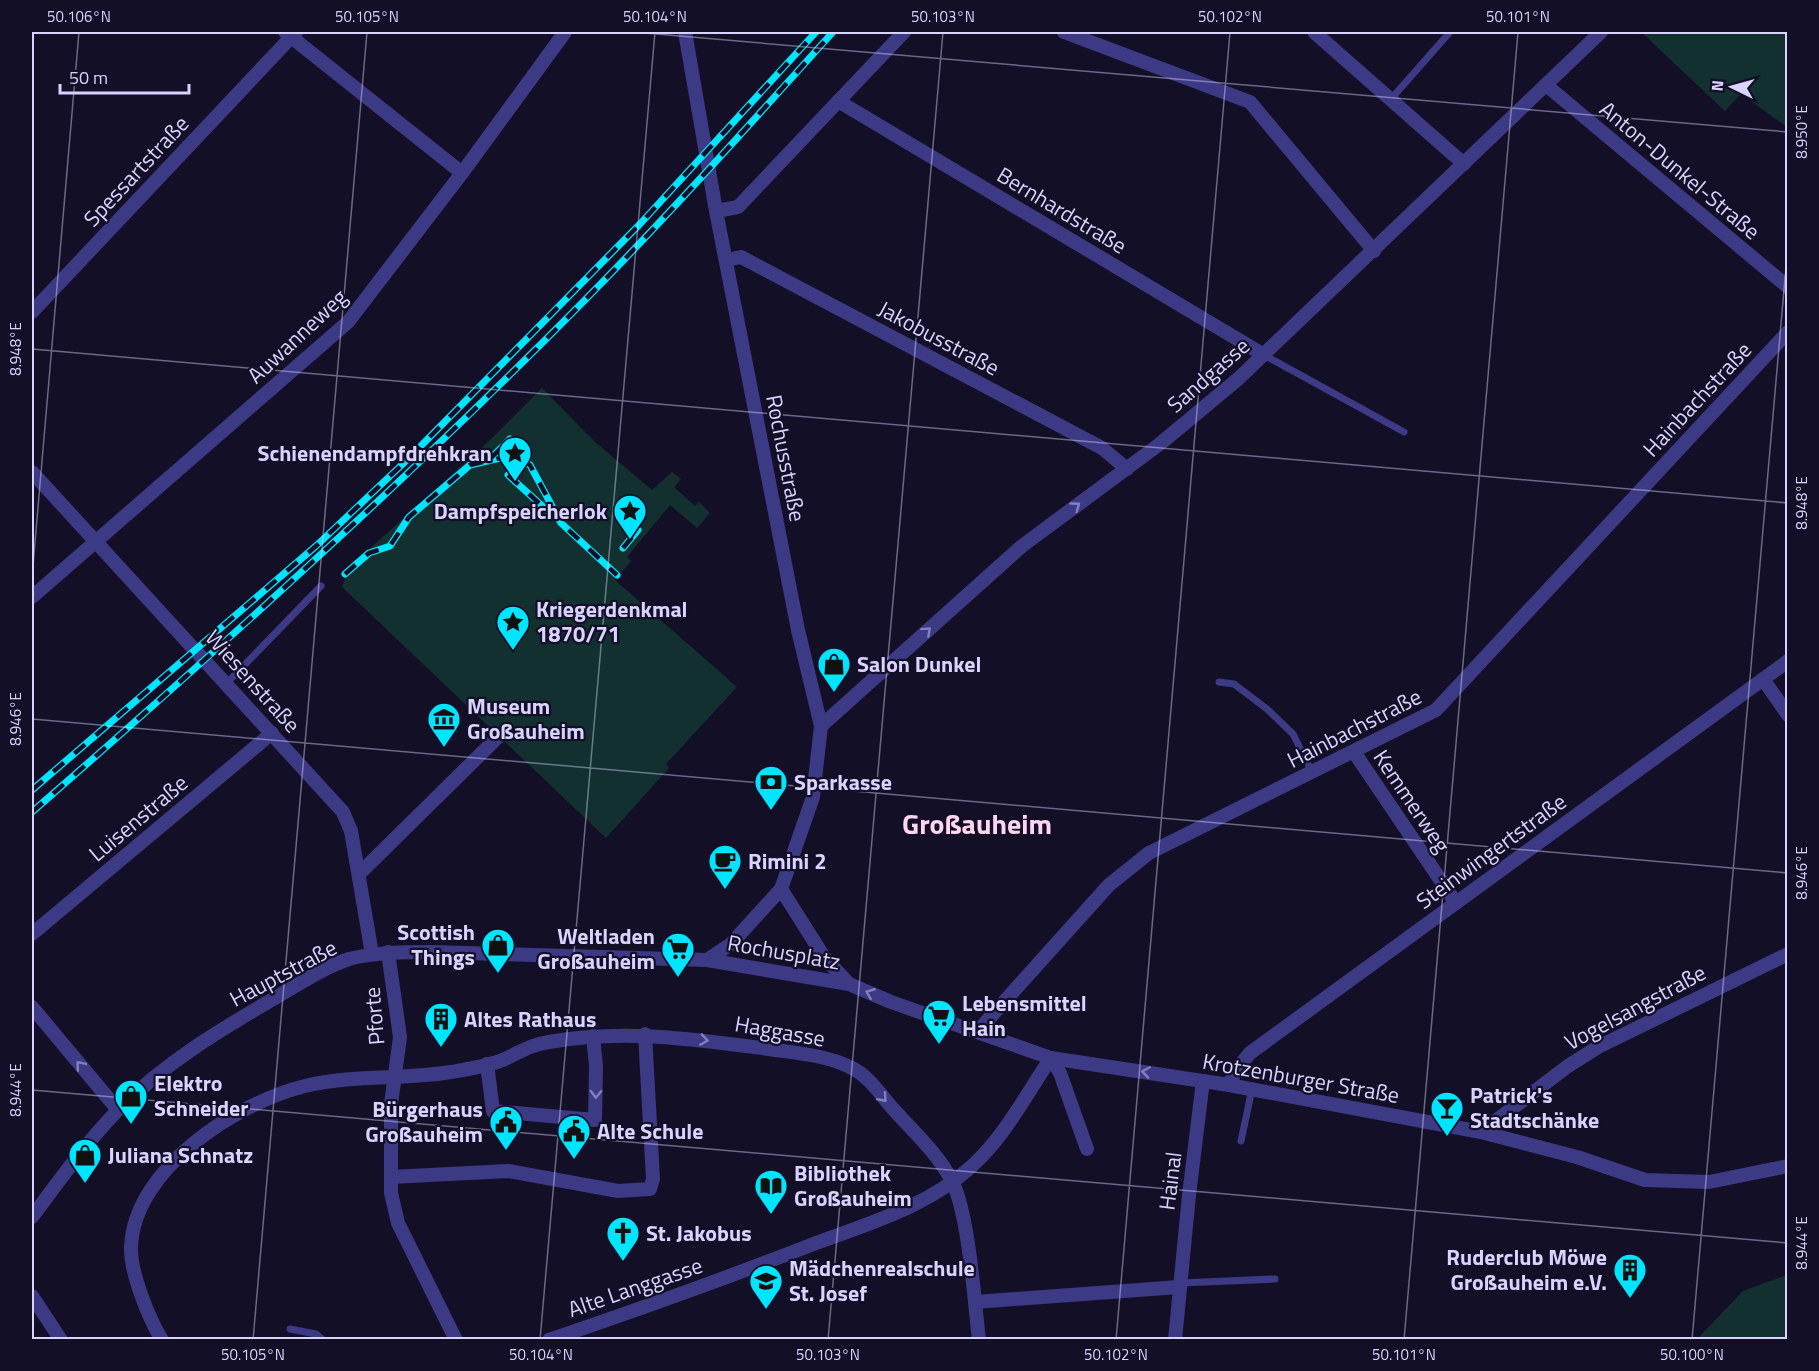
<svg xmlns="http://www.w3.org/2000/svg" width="1819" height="1371" viewBox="0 0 1819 1371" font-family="'Titillium Web',sans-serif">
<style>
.green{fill:#12302f}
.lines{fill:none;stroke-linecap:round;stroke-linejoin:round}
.lane{stroke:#3d3a85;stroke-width:7}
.street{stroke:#3d3a85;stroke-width:14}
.rail-casing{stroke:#00e5ff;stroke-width:7}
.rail{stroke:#130f26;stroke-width:4.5;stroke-dasharray:14;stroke-linecap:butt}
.oneway{stroke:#837fbc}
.ticks{fill:none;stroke:#d9d4ff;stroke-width:1.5;stroke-opacity:0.45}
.labels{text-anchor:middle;stroke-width:4.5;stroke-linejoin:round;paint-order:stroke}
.street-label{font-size:22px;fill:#d9d4ff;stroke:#130f26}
.poi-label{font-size:22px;font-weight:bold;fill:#d9d4ff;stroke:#130f26;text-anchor:start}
.district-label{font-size:28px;font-weight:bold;fill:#ffd6f0;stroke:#130f26}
.neatline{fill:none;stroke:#d9d4ff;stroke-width:2}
.ticks-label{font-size:15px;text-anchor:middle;fill:#d9d4ff}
</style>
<rect width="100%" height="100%" fill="#130f26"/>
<g class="green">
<path d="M 1641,32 L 1787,32 L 1787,127 L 1741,94 L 1725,111 Z"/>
<path d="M 542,388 L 595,442 L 652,490 L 672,472 L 681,479 L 674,487 L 695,506 L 699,502 L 710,513 L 697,528 L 670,505 L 627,557 L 631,561 L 615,580 L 737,687 L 666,764 L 669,768 L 606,838 L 342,587 L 345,579 L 343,573 L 491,439 Z"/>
<path d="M 1787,1275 L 1787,1339 L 1697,1339 L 1743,1291 Z"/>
</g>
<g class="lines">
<g class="lane">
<path d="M 1391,99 L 1450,32"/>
<path d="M 1264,355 L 1404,432"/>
<path d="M 1219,682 L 1234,684 L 1267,709 L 1293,734 L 1312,772"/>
<path d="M 226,684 L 321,586"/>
<path d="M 1241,1141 L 1252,1089"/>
<path d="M 1180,1283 L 1275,1279"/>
<path d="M 290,1329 L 316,1334 L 323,1340"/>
</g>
<g class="street">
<path d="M 285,32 L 462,173"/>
<path d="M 685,32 L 716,211 L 798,630 L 821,726 L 813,797 L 781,889 L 731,944 L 707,960"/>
<path d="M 1064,32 L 1250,102 L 1374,251"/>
<path d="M 1314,32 L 1464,164"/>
<path d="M 1546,85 L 1788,287"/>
<path d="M 838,101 L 1264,355"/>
<path d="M 716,211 L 738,207 L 904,32"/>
<path d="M 726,260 L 741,257 L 1102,448 L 1127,469"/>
<path d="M 32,312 L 296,32"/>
<path d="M 32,472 L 343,812 L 351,831 L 372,954"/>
<path d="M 32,597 L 348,322 L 462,173 L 565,32"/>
<path d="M 1763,679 L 1788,715"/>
<path d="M 821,726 L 1022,546 L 1161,443 L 1238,379 L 1601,32"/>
<path d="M 1354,752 L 1456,903"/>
<path d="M 359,874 L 498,737"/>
<path d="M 781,889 L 824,957 L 849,984 L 891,1002 L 1051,1058 L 1229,1085 L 1481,1132 L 1577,1157 L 1645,1180 L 1709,1182 L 1788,1166"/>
<path d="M 32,934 L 272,733"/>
<path d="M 388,952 L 400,1037 L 391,1104 L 391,1193 L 398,1223 L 456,1340"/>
<path d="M 32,1007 L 118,1110"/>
<path d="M 977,1032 L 1109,885 L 1149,853 L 1436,710 L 1788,332"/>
<path d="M 1051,1058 L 1060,1073 L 1087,1149"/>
<path d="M 487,1064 L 493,1111 L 595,1120 L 596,1066 L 593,1036"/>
<path d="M 1229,1085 L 1236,1070 L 1250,1053 L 1788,661"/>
<path d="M 1481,1132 L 1568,1066 L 1598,1047 L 1788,954"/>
<path d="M 391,1177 L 508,1171 L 618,1191 L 650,1189 L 653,1179 L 645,1034"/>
<path d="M 32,1217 C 59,1181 86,1143 117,1111 C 164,1063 223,1028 280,995 C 302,982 325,967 349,959 C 376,952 403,952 431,952 L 707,960 L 849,984"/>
<path d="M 32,1296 L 61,1340"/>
<path d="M 975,1302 L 1179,1287"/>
<path d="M 162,1340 C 149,1319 130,1272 131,1247 C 134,1169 236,1103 305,1086 C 354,1074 402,1080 451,1072 C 468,1069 489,1066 505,1059 C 522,1051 530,1045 549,1042 C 624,1029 694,1039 769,1049 C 795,1053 827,1055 852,1068 C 870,1077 882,1097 895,1111 C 915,1133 940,1156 953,1183 C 969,1218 974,1298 979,1340"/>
<path d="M 549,1340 C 637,1310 724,1279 811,1245 C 867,1224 928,1207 973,1165 C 1005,1136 1027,1093 1051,1058"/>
<path d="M 1175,1340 L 1189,1195 L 1203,1081"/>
</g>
<defs>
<g id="rail">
<path d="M 491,458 L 510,439"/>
<path d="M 508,475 L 550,513"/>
<path d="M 623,548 L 638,530"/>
<path d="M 345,574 L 369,553 L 390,546 L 409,517 L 470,465 L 509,456 L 521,459 L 530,465 L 561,523 L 617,575"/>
<path d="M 32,790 L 316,546 L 408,459 L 640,224 L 816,32"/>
<path d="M 32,812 C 220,648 405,482 581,304 C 668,216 750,124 833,32"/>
</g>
</defs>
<use href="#rail" class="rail-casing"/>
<use href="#rail" class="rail"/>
</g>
<defs><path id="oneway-chevron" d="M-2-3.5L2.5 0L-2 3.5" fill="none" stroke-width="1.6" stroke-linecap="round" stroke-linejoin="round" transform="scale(1.5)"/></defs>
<g class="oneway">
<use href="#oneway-chevron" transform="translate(1076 506) rotate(-36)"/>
<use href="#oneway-chevron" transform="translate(927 631) rotate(-42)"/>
<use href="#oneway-chevron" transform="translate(870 993) rotate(-158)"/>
<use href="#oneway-chevron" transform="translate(704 1040) rotate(8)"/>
<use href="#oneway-chevron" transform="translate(80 1065) rotate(-130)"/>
<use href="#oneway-chevron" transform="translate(1146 1072) rotate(-171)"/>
<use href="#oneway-chevron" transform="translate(596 1094) rotate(91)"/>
<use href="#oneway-chevron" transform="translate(883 1098) rotate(48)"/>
</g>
<path class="ticks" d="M 633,32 L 1788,132M 32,349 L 1788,503M 32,577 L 79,32M 32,719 L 1788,873M 32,1090 L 1788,1243M 253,1340 L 367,32M 540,1340 L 655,32M 828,1340 L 943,32M 1116,1340 L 1230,32M 1404,1340 L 1518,32M 1692,1340 L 1788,244"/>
<defs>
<symbol id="sight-pin" viewBox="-11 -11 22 30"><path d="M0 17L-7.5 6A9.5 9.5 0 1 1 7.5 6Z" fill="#00e5ff" stroke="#130f26"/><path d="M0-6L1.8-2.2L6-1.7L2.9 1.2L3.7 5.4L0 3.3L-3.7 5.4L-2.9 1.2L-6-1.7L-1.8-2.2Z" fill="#111"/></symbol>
<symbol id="shop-pin" viewBox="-11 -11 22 30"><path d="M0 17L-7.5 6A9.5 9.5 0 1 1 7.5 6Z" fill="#00e5ff" stroke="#130f26"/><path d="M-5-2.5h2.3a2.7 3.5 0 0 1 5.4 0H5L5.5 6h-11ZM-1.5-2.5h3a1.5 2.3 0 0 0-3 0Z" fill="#111"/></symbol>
<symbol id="museum-pin" viewBox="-11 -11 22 30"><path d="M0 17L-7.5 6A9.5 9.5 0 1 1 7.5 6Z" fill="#00e5ff" stroke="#130f26"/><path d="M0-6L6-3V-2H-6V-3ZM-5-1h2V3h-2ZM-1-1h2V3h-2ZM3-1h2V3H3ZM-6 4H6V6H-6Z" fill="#111"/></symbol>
<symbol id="bank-pin" viewBox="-11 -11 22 30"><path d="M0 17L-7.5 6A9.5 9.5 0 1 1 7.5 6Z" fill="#00e5ff" stroke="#130f26"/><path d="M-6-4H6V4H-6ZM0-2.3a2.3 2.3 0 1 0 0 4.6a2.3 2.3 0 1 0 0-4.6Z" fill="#111"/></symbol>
<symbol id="cafe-pin" viewBox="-11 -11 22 30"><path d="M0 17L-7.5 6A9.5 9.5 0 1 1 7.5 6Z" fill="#00e5ff" stroke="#130f26"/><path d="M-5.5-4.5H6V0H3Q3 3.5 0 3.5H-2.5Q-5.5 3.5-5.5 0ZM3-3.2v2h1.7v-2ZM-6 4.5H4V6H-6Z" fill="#111"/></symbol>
<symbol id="supermarket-pin" viewBox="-11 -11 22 30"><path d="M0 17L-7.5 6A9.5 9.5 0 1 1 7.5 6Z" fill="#00e5ff" stroke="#130f26"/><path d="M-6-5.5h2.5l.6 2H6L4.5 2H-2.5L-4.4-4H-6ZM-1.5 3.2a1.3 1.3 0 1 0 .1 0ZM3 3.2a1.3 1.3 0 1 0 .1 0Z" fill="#111"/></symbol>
<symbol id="building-pin" viewBox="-11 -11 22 30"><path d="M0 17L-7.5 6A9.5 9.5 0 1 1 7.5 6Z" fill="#00e5ff" stroke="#130f26"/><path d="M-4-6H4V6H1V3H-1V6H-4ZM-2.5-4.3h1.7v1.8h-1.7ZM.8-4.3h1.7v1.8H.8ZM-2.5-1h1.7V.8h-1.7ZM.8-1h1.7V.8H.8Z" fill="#111"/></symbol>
<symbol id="bar-pin" viewBox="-11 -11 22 30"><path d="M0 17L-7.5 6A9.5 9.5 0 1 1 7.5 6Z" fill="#00e5ff" stroke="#130f26"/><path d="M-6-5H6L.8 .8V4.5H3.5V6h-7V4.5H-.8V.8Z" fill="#111"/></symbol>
<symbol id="civic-pin" viewBox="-11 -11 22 30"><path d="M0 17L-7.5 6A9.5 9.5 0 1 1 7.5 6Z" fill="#00e5ff" stroke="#130f26"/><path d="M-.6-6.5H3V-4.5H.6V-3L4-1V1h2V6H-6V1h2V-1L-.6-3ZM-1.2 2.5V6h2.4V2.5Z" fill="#111"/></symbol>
<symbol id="library-pin" viewBox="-11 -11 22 30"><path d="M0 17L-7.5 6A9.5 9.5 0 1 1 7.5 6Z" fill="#00e5ff" stroke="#130f26"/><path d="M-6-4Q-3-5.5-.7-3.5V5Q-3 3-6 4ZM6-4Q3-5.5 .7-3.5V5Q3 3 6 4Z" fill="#111"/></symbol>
<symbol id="church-pin" viewBox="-11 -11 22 30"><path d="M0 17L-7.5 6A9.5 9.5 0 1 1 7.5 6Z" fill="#00e5ff" stroke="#130f26"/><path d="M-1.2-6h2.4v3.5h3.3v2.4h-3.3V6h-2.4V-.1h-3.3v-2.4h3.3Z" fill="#111"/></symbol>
<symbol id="school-pin" viewBox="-11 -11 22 30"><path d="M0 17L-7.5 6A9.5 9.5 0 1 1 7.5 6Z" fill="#00e5ff" stroke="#130f26"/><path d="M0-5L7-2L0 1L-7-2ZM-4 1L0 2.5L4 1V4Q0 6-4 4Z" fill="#111"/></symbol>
</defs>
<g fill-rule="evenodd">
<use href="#sight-pin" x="496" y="434" width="38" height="52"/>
<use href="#sight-pin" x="611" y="492" width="38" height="52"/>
<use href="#sight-pin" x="494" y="603" width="38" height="52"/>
<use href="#shop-pin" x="815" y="645" width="38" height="52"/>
<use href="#museum-pin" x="425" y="700" width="38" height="52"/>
<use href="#bank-pin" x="752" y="763" width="38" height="52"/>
<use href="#cafe-pin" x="706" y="842" width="38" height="52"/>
<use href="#shop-pin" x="479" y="926" width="38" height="52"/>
<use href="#supermarket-pin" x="659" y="930" width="38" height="52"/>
<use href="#supermarket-pin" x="920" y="997" width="38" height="52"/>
<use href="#building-pin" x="422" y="1000" width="38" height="52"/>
<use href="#shop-pin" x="112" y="1077" width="38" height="52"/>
<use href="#bar-pin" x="1428" y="1089" width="38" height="52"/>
<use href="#civic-pin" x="487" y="1103" width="38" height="52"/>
<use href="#civic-pin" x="555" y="1112" width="38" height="52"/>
<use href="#shop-pin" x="66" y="1136" width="38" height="52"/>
<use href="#library-pin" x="752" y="1167" width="38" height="52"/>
<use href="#church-pin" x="604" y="1214" width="38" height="52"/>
<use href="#building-pin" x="1611" y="1251" width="38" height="52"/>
<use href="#school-pin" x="747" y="1262" width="38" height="52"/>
</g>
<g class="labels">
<g class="street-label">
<text transform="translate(1680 170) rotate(40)" y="8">Anton-Dunkel-Straße</text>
<text transform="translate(136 171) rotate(-47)" y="8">Spessartstraße</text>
<text transform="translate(1062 210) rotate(31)" y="8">Bernhardstraße</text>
<text transform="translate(297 336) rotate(-43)" y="8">Auwanneweg</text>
<text transform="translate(939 338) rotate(28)" y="8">Jakobusstraße</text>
<text transform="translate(1208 375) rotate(-41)" y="8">Sandgasse</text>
<text transform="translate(1697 399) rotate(-47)" y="8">Hainbachstraße</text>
<text transform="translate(786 458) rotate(79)" y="8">Rochusstraße</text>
<text transform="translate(253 681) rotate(48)" y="8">Wiesenstraße</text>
<text transform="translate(1354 728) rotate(-27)" y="8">Hainbachstraße</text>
<text transform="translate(1412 801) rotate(56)" y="8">Kemmerweg</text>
<text transform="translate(138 818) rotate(-40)" y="8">Luisenstraße</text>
<text transform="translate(1491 851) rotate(-36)" y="8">Steinwingertstraße</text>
<text transform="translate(784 952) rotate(10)" y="8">Rochusplatz</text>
<text transform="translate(283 973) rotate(-28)" y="8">Hauptstraße</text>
<text transform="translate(1635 1007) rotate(-28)" y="8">Vogelsangstraße</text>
<text transform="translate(374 1016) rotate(-95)" y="8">Pforte</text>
<text transform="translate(780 1031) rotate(10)" y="8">Haggasse</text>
<text transform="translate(1301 1078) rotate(10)" y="8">Krotzenburger Straße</text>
<text transform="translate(1170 1181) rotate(-83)" y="8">Hainal</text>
<text transform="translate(635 1287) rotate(-19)" y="8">Alte Langgasse</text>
</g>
<g class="poi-label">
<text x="492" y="461" text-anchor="end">Schienendampfdrehkran</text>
<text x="607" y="519" text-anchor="end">Dampfspeicherlok</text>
<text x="536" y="617">Kriegerdenkmal<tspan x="536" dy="25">1870/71</tspan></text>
<text x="857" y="672">Salon Dunkel</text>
<text x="467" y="714">Museum<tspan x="467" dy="25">Großauheim</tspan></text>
<text x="794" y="790">Sparkasse</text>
<text x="748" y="869">Rimini 2</text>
<text x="475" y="940" text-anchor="end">Scottish<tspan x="475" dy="25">Things</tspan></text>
<text x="655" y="944" text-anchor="end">Weltladen<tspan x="655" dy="25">Großauheim</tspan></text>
<text x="962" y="1011">Lebensmittel<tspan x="962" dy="25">Hain</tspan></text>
<text x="464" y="1027">Altes Rathaus</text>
<text x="154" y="1091">Elektro<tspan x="154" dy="25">Schneider</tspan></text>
<text x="1470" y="1103">Patrick's<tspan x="1470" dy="25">Stadtschänke</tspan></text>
<text x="483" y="1117" text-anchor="end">Bürgerhaus<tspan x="483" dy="25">Großauheim</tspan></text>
<text x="597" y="1139">Alte Schule</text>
<text x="108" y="1163">Juliana Schnatz</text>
<text x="794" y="1181">Bibliothek<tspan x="794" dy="25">Großauheim</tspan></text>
<text x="646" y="1241">St. Jakobus</text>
<text x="1607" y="1265" text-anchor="end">Ruderclub Möwe<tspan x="1607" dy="25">Großauheim e.V.</tspan></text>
<text x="789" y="1276">Mädchenrealschule<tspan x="789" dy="25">St. Josef</tspan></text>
</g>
<g class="district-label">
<text x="977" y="834">Großauheim</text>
</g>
</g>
<rect width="1819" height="1371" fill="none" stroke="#130f26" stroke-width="66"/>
<g transform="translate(1732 87) rotate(275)" stroke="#130f26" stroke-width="4.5" paint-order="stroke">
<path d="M0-4.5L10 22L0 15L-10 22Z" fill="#d9d4ff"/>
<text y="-9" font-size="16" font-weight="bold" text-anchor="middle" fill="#d9d4ff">N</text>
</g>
<path d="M60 84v9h129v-9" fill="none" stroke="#d9d4ff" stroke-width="3"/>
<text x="69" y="84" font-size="18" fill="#d9d4ff" stroke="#130f26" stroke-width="4.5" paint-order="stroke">50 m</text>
<rect x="33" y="33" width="1753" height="1305" class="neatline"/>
<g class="ticks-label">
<text x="79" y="22">50.106°N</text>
<text x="367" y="22">50.105°N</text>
<text x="655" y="22">50.104°N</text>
<text x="943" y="22">50.103°N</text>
<text x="1230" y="22">50.102°N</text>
<text x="1518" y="22">50.101°N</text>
<text transform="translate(1802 132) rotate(-90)" y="5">8.950°E</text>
<text transform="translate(16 349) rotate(-90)" y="5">8.948°E</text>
<text transform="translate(1802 503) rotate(-90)" y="5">8.948°E</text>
<text transform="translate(16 719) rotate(-90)" y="5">8.946°E</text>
<text transform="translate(1802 873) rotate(-90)" y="5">8.946°E</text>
<text transform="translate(16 1090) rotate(-90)" y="5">8.944°E</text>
<text transform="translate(1802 1243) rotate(-90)" y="5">8.944°E</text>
<text x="253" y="1360">50.105°N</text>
<text x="541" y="1360">50.104°N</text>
<text x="828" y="1360">50.103°N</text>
<text x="1116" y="1360">50.102°N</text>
<text x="1404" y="1360">50.101°N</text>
<text x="1692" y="1360">50.100°N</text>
</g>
</svg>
